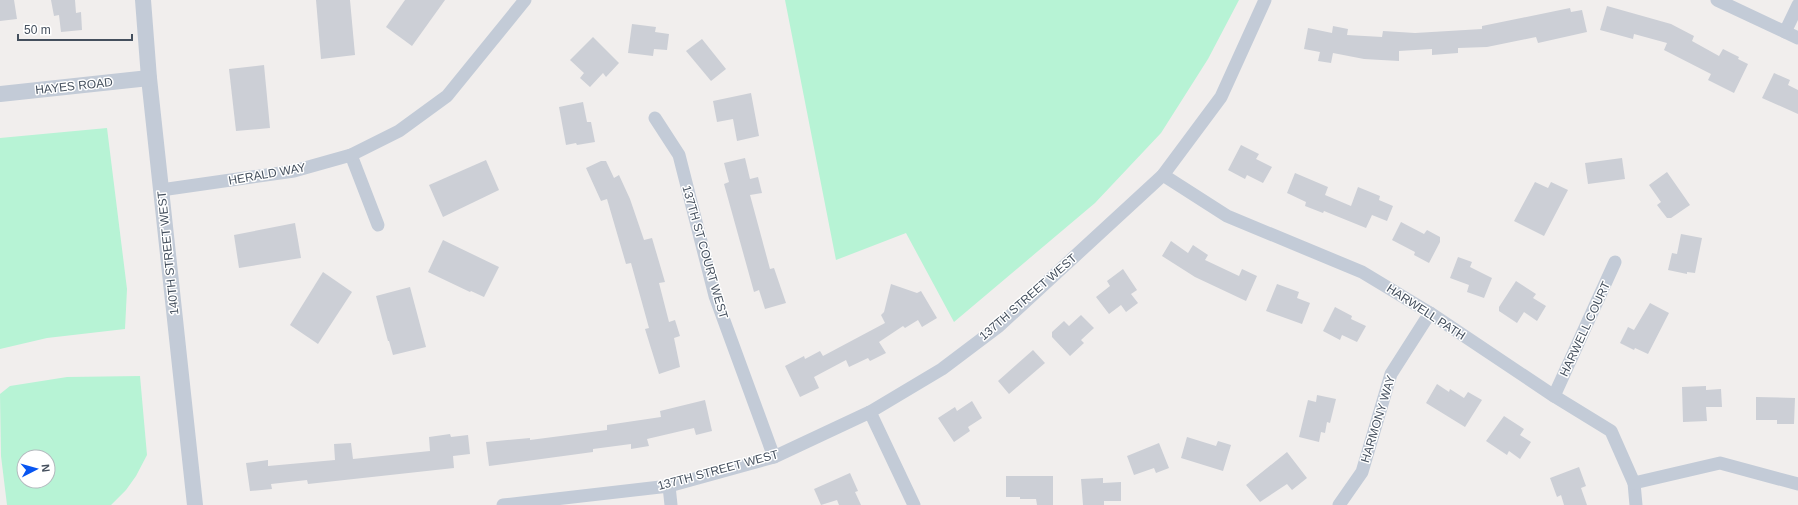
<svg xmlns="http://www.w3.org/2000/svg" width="1798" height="505" viewBox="0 0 1798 505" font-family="Helvetica,sans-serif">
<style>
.green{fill:#b7f3d5;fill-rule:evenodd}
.building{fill:#cccfd6}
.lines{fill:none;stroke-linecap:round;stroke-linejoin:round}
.minor{stroke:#c3cbd7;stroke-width:13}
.tertiary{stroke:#c3cbd7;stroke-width:16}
.labels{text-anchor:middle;stroke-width:3;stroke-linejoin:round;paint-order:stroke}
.street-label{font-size:12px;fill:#444f5d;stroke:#fff}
</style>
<rect width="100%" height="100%" fill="#f1eeed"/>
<g class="green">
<path d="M 785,0 L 1239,0 L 1208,59 L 1161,133 L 1095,203 L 954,322 L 906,233 L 836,260 Z"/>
<path d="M 107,128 L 127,289 L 125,329 L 47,338 L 0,349 L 0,138 Z"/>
<path d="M 140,376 L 147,455 L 136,476 L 126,490 L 111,505 L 7,505 L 1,456 L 0,394 L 10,386 L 67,377 ZM 24,457 L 48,457 L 48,481 L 24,481 Z"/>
</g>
<g class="building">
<path d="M 0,0 L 14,0 L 17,19 L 0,21 Z"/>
<path d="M 51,0 L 75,0 L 76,13 L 81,12 L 82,30 L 61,32 L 59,15 L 54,16 Z"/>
<path d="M 316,0 L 350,0 L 355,55 L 321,59 Z"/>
<path d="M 405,0 L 445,0 L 412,46 L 386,27 Z"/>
<path d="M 1607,6 L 1671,24 L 1694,36 L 1692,41 L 1719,56 L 1723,49 L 1739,57 L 1738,59 L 1748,64 L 1734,93 L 1708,80 L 1711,74 L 1664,50 L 1667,43 L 1634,34 L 1633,39 L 1600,30 Z"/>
<path d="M 1570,8 L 1571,12 L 1582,10 L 1587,32 L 1538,43 L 1536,37 L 1487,47 L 1458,48 L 1458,53 L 1432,55 L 1432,49 L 1399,51 L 1399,61 L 1364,59 L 1333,53 L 1331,63 L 1318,61 L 1320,52 L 1304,49 L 1308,28 L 1332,33 L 1333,26 L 1348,29 L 1347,35 L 1382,37 L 1383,31 L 1415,33 L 1482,29 L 1482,26 Z"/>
<path d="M 632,24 L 656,27 L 655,32 L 669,34 L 667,50 L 654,49 L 653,56 L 628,53 Z"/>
<path d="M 593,37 L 619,63 L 606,77 L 603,73 L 590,87 L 580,78 L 584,73 L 570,60 Z"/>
<path d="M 702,39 L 726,69 L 711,81 L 686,51 Z"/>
<path d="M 264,65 L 270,128 L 236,131 L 229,69 Z"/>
<path d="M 1774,73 L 1790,80 L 1788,85 L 1798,90 L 1798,114 L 1762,98 Z"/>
<path d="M 751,93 L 759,136 L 737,141 L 733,119 L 717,122 L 713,101 Z"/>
<path d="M 583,102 L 587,122 L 591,122 L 595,142 L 577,145 L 576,143 L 566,145 L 559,107 Z"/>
<path d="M 1241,145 L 1259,154 L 1256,159 L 1272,167 L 1263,183 L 1247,175 L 1245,179 L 1228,170 Z"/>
<path d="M 745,158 L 750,179 L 758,177 L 762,193 L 750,195 L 770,269 L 774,268 L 786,303 L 765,309 L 759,290 L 754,292 L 724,184 L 729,182 L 724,163 Z"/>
<path d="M 1622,158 L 1625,179 L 1588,184 L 1585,163 Z"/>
<path d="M 486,160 L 499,190 L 443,217 L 429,185 Z"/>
<path d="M 601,161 L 606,161 L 614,178 L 619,175 L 630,199 L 644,240 L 652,238 L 665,282 L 659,283 L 669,322 L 675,320 L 680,336 L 674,338 L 680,367 L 659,374 L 645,329 L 649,328 L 631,263 L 626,264 L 607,199 L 601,201 L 586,168 Z"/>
<path d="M 1667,172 L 1690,205 L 1671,218 L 1667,218 L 1657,205 L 1661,202 L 1649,185 Z"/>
<path d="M 1295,173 L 1328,187 L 1325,195 L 1351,206 L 1358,187 L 1380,196 L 1379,200 L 1393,206 L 1387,221 L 1372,215 L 1366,228 L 1324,211 L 1323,213 L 1305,206 L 1306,202 L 1287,193 Z"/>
<path d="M 1535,182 L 1548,188 L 1551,182 L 1568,190 L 1544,236 L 1514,221 Z"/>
<path d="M 1401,222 L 1424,234 L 1427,230 L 1440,237 L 1440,242 L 1429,263 L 1414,255 L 1415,252 L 1392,240 Z"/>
<path d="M 295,223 L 301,258 L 239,268 L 234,235 Z"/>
<path d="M 1681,234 L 1702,238 L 1695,273 L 1687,272 L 1687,274 L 1668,270 L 1672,253 L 1677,254 Z"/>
<path d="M 443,240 L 499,267 L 484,297 L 471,291 L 470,292 L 428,272 Z"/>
<path d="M 1171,241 L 1188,253 L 1193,245 L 1208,255 L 1205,260 L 1239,276 L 1242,269 L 1257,276 L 1246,301 L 1195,277 L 1162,256 Z"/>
<path d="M 1458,257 L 1472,262 L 1470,267 L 1492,278 L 1484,298 L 1467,292 L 1469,285 L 1450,278 Z"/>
<path d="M 1123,269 L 1137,290 L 1131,294 L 1138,303 L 1126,312 L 1121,305 L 1109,314 L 1096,297 L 1110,286 L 1107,281 Z"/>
<path d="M 323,272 L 352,292 L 318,344 L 290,325 Z"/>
<path d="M 1516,281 L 1536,294 L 1533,298 L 1546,306 L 1537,321 L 1524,312 L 1517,323 L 1499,311 L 1499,307 Z"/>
<path d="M 891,284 L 917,293 L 921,291 L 937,318 L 922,327 L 918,320 L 905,328 L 903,326 L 879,342 L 886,353 L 870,361 L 868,358 L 849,367 L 846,360 L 814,377 L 819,388 L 800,397 L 785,366 L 804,356 L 805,359 L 820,351 L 823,356 L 885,323 L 881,315 L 884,312 Z"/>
<path d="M 1277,284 L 1299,292 L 1297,298 L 1310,303 L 1302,324 L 1266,311 Z"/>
<path d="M 410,287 L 426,347 L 393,355 L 389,341 L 388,341 L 376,296 Z"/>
<path d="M 1650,303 L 1669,313 L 1648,354 L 1635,348 L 1634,350 L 1620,343 L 1628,327 L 1634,330 Z"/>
<path d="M 1335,307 L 1352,316 L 1351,319 L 1366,326 L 1357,342 L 1342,335 L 1340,340 L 1323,331 Z"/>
<path d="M 1081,315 L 1094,328 L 1081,340 L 1084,343 L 1070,356 L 1052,337 L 1052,332 L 1064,321 L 1069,326 Z"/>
<path d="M 1033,350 L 1045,363 L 1009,394 L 998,381 Z"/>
<path d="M 1437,384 L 1449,392 L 1450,389 L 1464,398 L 1468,392 L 1482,400 L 1465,427 L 1426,403 Z"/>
<path d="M 1706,386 L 1706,390 L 1721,389 L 1722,407 L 1706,407 L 1707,421 L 1683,422 L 1682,387 Z"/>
<path d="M 1317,395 L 1336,399 L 1330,423 L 1327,422 L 1325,433 L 1321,432 L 1319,442 L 1299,437 L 1308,400 L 1316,402 Z"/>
<path d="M 1756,397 L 1795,398 L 1794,424 L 1777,424 L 1777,420 L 1756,420 Z"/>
<path d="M 705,400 L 712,431 L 696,435 L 694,428 L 647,439 L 649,446 L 631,449 L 631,444 L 593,449 L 593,452 L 489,466 L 486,442 L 530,438 L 530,440 L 607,430 L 607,425 L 661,417 L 660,411 Z"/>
<path d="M 972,401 L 982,418 L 968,427 L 970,431 L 954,442 L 938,418 L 955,407 L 957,411 Z"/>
<path d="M 1504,416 L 1524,429 L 1520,435 L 1531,442 L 1520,459 L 1509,451 L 1507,455 L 1486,441 Z"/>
<path d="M 450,434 L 451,437 L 468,435 L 470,454 L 453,456 L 454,468 L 308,484 L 307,480 L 271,484 L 272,489 L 250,491 L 246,463 L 268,460 L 268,466 L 335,460 L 334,444 L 351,443 L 353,459 L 430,451 L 429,437 Z"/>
<path d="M 1187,437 L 1216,446 L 1218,441 L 1231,445 L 1223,471 L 1181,458 Z"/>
<path d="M 1159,443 L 1169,468 L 1156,473 L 1154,468 L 1134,475 L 1127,456 Z"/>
<path d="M 1287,452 L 1307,478 L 1292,490 L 1287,484 L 1260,502 L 1246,485 Z"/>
<path d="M 1579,467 L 1586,486 L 1581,488 L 1587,505 L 1564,505 L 1561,495 L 1557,497 L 1550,478 Z"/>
<path d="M 850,473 L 858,491 L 855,492 L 861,505 L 839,505 L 837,500 L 821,505 L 814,489 Z"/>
<path d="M 1006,476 L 1053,476 L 1053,505 L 1037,505 L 1036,499 L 1020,499 L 1020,497 L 1006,497 Z"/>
<path d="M 1103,478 L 1103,483 L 1121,482 L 1121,501 L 1104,501 L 1104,505 L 1083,505 L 1081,479 Z"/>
</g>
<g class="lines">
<g class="minor">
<path d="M 1717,0 L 1798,38"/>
<path d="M 1785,32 L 1798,5"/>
<path d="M 655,118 L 679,155 L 715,296 L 774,457"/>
<path d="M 351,155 L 378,225"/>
<path d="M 1163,175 L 1227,216 L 1362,272 L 1430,313 L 1554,396 L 1611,431 L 1634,483 L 1636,505"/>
<path d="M 161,190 L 294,171 L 351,155 L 399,131 L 447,96 L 525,0"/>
<path d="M 1554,396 L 1615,262"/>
<path d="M 870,412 L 914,505"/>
<path d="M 1634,483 L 1720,463 L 1798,484"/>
<path d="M 669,486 L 671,505"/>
<path d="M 503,505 L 669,486 L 774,457 L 870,412 L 942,369 L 999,326 L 1163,175 L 1221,97 L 1265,0"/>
<path d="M 1339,505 L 1362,472 L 1391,374 L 1430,313"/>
</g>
<g class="tertiary">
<path d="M 143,0 L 149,78 L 195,505"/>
<path d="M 0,94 L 149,78"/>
</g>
</g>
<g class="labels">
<g class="street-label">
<text transform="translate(74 86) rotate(-6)" y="4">HAYES ROAD</text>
<text transform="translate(267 174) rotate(-10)" y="4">HERALD WAY</text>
<text transform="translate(705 252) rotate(74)" y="4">137TH ST COURT WEST</text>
<text transform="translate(168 253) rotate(-96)" y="4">140TH STREET WEST</text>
<text transform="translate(1028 297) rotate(-41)" y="4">137TH STREET WEST</text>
<text transform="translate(1426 312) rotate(33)" y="4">HARWELL PATH</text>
<text transform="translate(1585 329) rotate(-65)" y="4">HARWELL COURT</text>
<text transform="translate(1378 419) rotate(-73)" y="4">HARMONY WAY</text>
<text transform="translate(718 470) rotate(-15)" y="4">137TH STREET WEST</text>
</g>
</g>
<g transform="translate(36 469) rotate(84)"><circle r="19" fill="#ffffff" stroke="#b4b9be"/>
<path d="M0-3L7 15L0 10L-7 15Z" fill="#0755f1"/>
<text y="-6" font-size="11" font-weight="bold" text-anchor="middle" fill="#444f5d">N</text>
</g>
<path d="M18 34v6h114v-6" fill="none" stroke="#444f5d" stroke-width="2"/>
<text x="24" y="34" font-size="12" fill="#444f5d" stroke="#ffffff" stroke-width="3" paint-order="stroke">50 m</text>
</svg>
